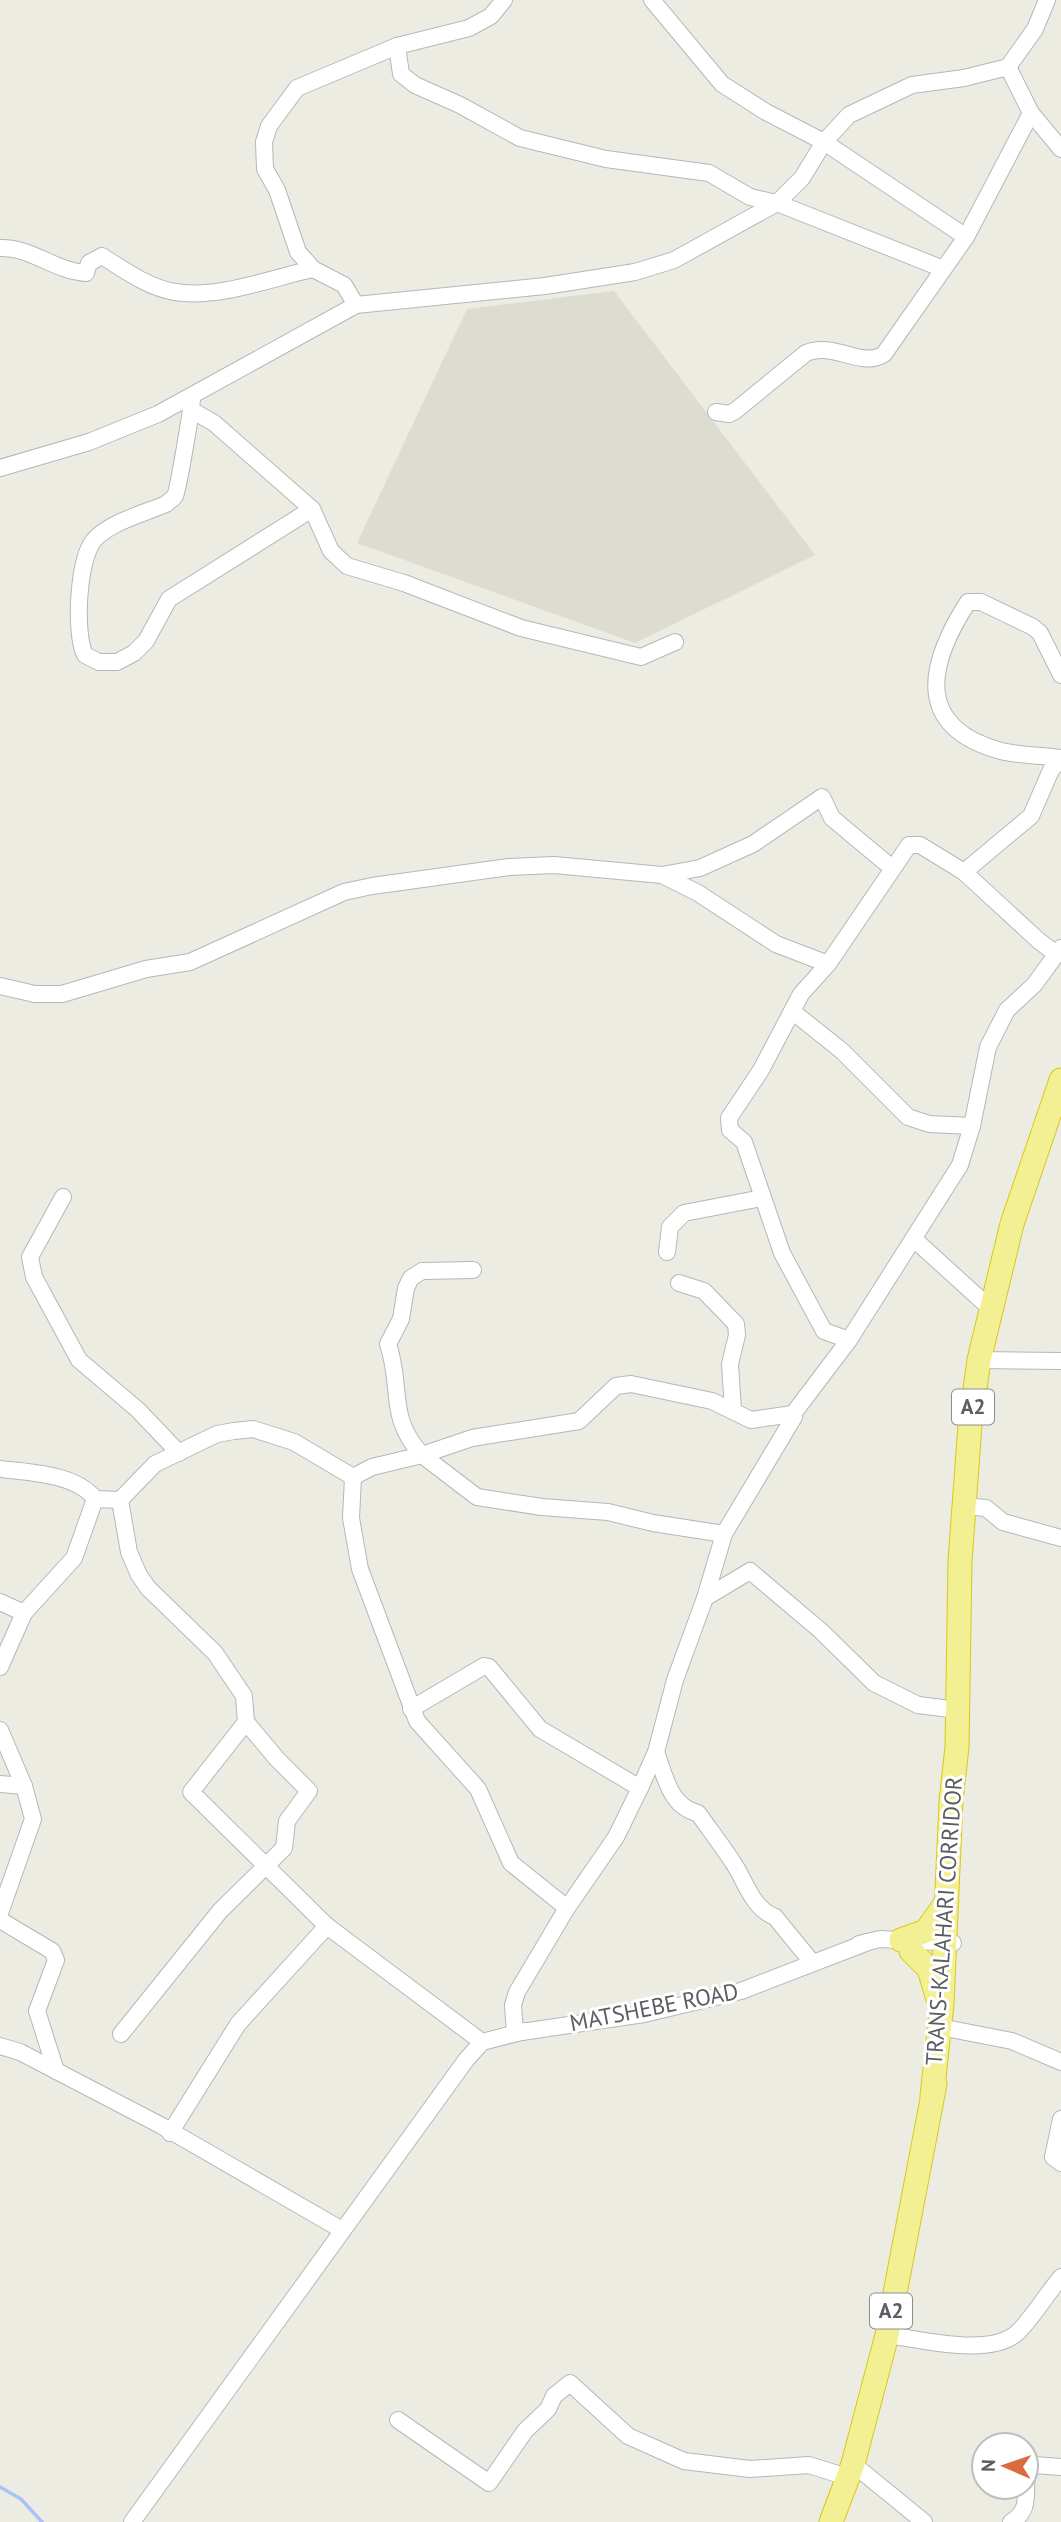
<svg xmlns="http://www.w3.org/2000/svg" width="1061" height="2522" viewBox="0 0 1061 2522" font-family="'PT Sans',sans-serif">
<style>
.education{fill:#dcdcd1}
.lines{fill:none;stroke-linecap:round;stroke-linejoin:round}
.stream{stroke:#a9c3f7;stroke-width:3.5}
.minor-casing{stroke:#b5b7bc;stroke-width:18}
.highway-casing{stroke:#dac815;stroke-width:25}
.minor{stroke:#fff;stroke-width:16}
.highway{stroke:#f3f094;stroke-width:23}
.labels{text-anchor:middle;stroke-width:6;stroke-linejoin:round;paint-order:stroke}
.shield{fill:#fff;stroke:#8c8e91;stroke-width:2}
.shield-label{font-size:21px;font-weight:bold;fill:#5b5d62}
.street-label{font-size:23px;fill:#5b5d62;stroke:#fff}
</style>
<rect width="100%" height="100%" fill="#ecece3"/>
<path class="education" d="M 614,291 L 815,555 L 635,643 L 357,543 L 467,309 Z"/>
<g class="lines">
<path class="stream" d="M 0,2487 L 21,2499 L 42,2522"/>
<defs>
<g id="minor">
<path d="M 652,0 L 722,84 L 766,112 L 824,142 L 966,237"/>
<path d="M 397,46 L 401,74 L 415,85 L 460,105 L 520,138 L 606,159 L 709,173 L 750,197 L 777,203 L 941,268"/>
<path d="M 1008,67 L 1031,113 L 1061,149"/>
<path d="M 0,248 C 32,247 54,271 86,273 L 89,263 L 102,256 C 124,270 149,288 175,292 C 219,299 271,278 313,269"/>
<path d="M 356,305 L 344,285 L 313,269 L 298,252 L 277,190 L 265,169 L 264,142 L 269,126 L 297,88 L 397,46 L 469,28 L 491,16 L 504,0"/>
<path d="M 192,396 C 193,404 178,490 175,496 C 173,499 169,501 166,504 C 145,513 110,522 94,540 C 78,559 74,633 85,655 L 99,662 L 117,662 L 134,653 L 146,641 L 169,599 L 312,509"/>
<path d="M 193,411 L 214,423 L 312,509 L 331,551 L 347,566 L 404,583 L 521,628 L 641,657 L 675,642"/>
<path d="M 716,412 L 729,414 L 735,411 L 806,353 C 834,341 862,369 884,354 L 966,237 L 1031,113"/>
<path d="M 0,468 L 89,442 L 158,414 L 356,305 L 545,286 L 635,272 L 674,260 L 777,203 L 802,178 L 824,142 L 849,115 L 912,85 L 964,78 L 1008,67 L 1035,29 L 1047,0"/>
<path d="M 1061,675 L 1040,633 L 1033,627 L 981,602 L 968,602 C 928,664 913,727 1001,751 C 1021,756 1041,755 1061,758"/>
<path d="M 964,872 L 1031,816 L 1051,770 L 1061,759"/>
<path d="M 662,875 L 698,893 L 776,944 L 828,964"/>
<path d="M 0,986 L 35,994 L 62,994 L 146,969 L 190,962 L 344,892 L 372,886 L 509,867 L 554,865 L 662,875 L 700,868 L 753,844 L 822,797 L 832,818 L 892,868"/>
<path d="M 792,1011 L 842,1051 L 908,1117 L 929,1124 L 972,1126"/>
<path d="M 63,1197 L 30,1257 L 34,1277 L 79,1360 L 138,1410 L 179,1453"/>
<path d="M 915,1240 L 991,1309"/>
<path d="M 667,1252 L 670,1227 L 684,1213 L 762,1198"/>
<path d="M 473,1270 L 422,1271 L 411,1278 L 406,1288 L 401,1319 L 388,1344 C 403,1389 387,1417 422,1455 L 472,1438 L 579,1421 L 616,1386 L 631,1384 L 712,1401 L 751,1420 L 793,1414"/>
<path d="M 679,1283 L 704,1291 L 736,1324 L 737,1335 L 730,1364 L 733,1410"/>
<path d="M 849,1340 L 824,1331 L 782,1253 L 744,1142 L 730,1130 L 729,1118 L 761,1070 L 801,994 L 828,964 L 909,845 L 920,845 L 964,872 L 1039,941 L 1055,953 L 1061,953"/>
<path d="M 979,1360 L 1061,1361"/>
<path d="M 0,1469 C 28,1472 77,1474 95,1499"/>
<path d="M 353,1477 L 351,1518 L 360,1569 L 417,1721 L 478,1789 L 511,1863 L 567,1908"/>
<path d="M 95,1499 L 120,1500 L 155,1464 L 217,1434 L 234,1431 L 253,1429 L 294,1442 L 353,1477 L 372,1467 L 422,1455 L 477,1497 L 542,1507 L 608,1512 L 653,1523 L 724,1534"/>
<path d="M 120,1500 L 129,1552 L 139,1575 L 148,1588 L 215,1653 L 244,1696 L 246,1722 L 277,1759 L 309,1791 L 287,1821 L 284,1848 L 220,1911 L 121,2034"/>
<path d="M 963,1506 L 986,1508 L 1003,1522 L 1061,1538"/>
<path d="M 705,1598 L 750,1571 L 821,1631 L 874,1683 L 918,1705 L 958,1710"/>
<path d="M 0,1602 L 24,1613 L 74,1558 L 95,1499"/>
<path d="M 0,1667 L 24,1613"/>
<path d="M 411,1709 L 484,1666 L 489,1667 L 540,1729 L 640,1788"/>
<path d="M 246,1722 L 191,1792 L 327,1926 L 482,2042"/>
<path d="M 0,1730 L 24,1786"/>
<path d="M 656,1752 C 665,1776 670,1807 698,1813 C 710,1830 723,1847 734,1864 C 746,1882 752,1908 775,1917 L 811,1961"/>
<path d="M 0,1784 L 24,1786 L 33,1819 L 0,1913"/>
<path d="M 0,1920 L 52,1951 L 56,1960 L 37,2011 L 56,2071"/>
<path d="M 868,1942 L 741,1991 L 644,2014 L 515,2033 L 513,2005 L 517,1992 L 567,1908 L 616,1837 L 640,1788 L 656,1752 L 675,1680 L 705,1598 L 724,1534 L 794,1417 L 793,1414 L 849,1340 L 960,1165 L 972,1126 L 988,1047 L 1007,1010 L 1034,985 L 1061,948"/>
<path d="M 859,1944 L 880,1939 L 953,1943"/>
<path d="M 940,2027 L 1012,2041 L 1061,2062"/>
<path d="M 0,2046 L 20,2052 L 162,2126 L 342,2230"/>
<path d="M 1061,2119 L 1053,2157 L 1061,2163"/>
<path d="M 170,2133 L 238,2024 L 327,1926"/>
<path d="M 887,2335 C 921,2339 991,2358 1018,2332 C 1034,2316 1046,2295 1061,2277"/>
<path d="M 398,2420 L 489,2483 L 525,2431 L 548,2409 L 554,2396 L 570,2383 L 628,2436 L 684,2461 L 750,2469 L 809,2465 L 847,2477"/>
<path d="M 853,2464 L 924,2522"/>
<path d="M 132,2522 L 466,2060 L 482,2042 L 525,2031"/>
<path d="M 1011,2522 C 1032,2510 1024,2492 1027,2472 L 1035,2465 L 1061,2467"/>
</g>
<g id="highway">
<path d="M 901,1940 L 926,1931 L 946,1903"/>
<path d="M 911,1951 L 929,1969 L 937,1996"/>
<path d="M 932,2096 L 942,2004 L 951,1801 L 957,1747 L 960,1561 L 970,1425 L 979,1360 L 1012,1224 L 1061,1080"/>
<path d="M 831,2522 L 853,2464 L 887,2335 L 935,2084"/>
</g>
</defs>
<use href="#minor" class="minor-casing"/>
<use href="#highway" class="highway-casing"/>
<use href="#minor" class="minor"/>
<use href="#highway" class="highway"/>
</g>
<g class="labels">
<g class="shield">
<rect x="952" y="1389.5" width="42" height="35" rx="5"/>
<rect x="870" y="2293.5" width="42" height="35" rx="5"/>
</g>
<g class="shield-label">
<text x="973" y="1414">A2</text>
<text x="891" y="2318">A2</text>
</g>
<g class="street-label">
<text transform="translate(944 1921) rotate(-86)" y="8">TRANS-KALAHARI CORRIDOR</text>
<text transform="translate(654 2007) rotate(-11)" y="8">MATSHEBE ROAD</text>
</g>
</g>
<g transform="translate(1005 2466) rotate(272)"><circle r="33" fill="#ffffff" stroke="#bdbec0" stroke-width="2"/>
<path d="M0-5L12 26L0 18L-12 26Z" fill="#d96b3d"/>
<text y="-10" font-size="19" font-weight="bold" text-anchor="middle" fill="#5b5d62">N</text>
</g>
</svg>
